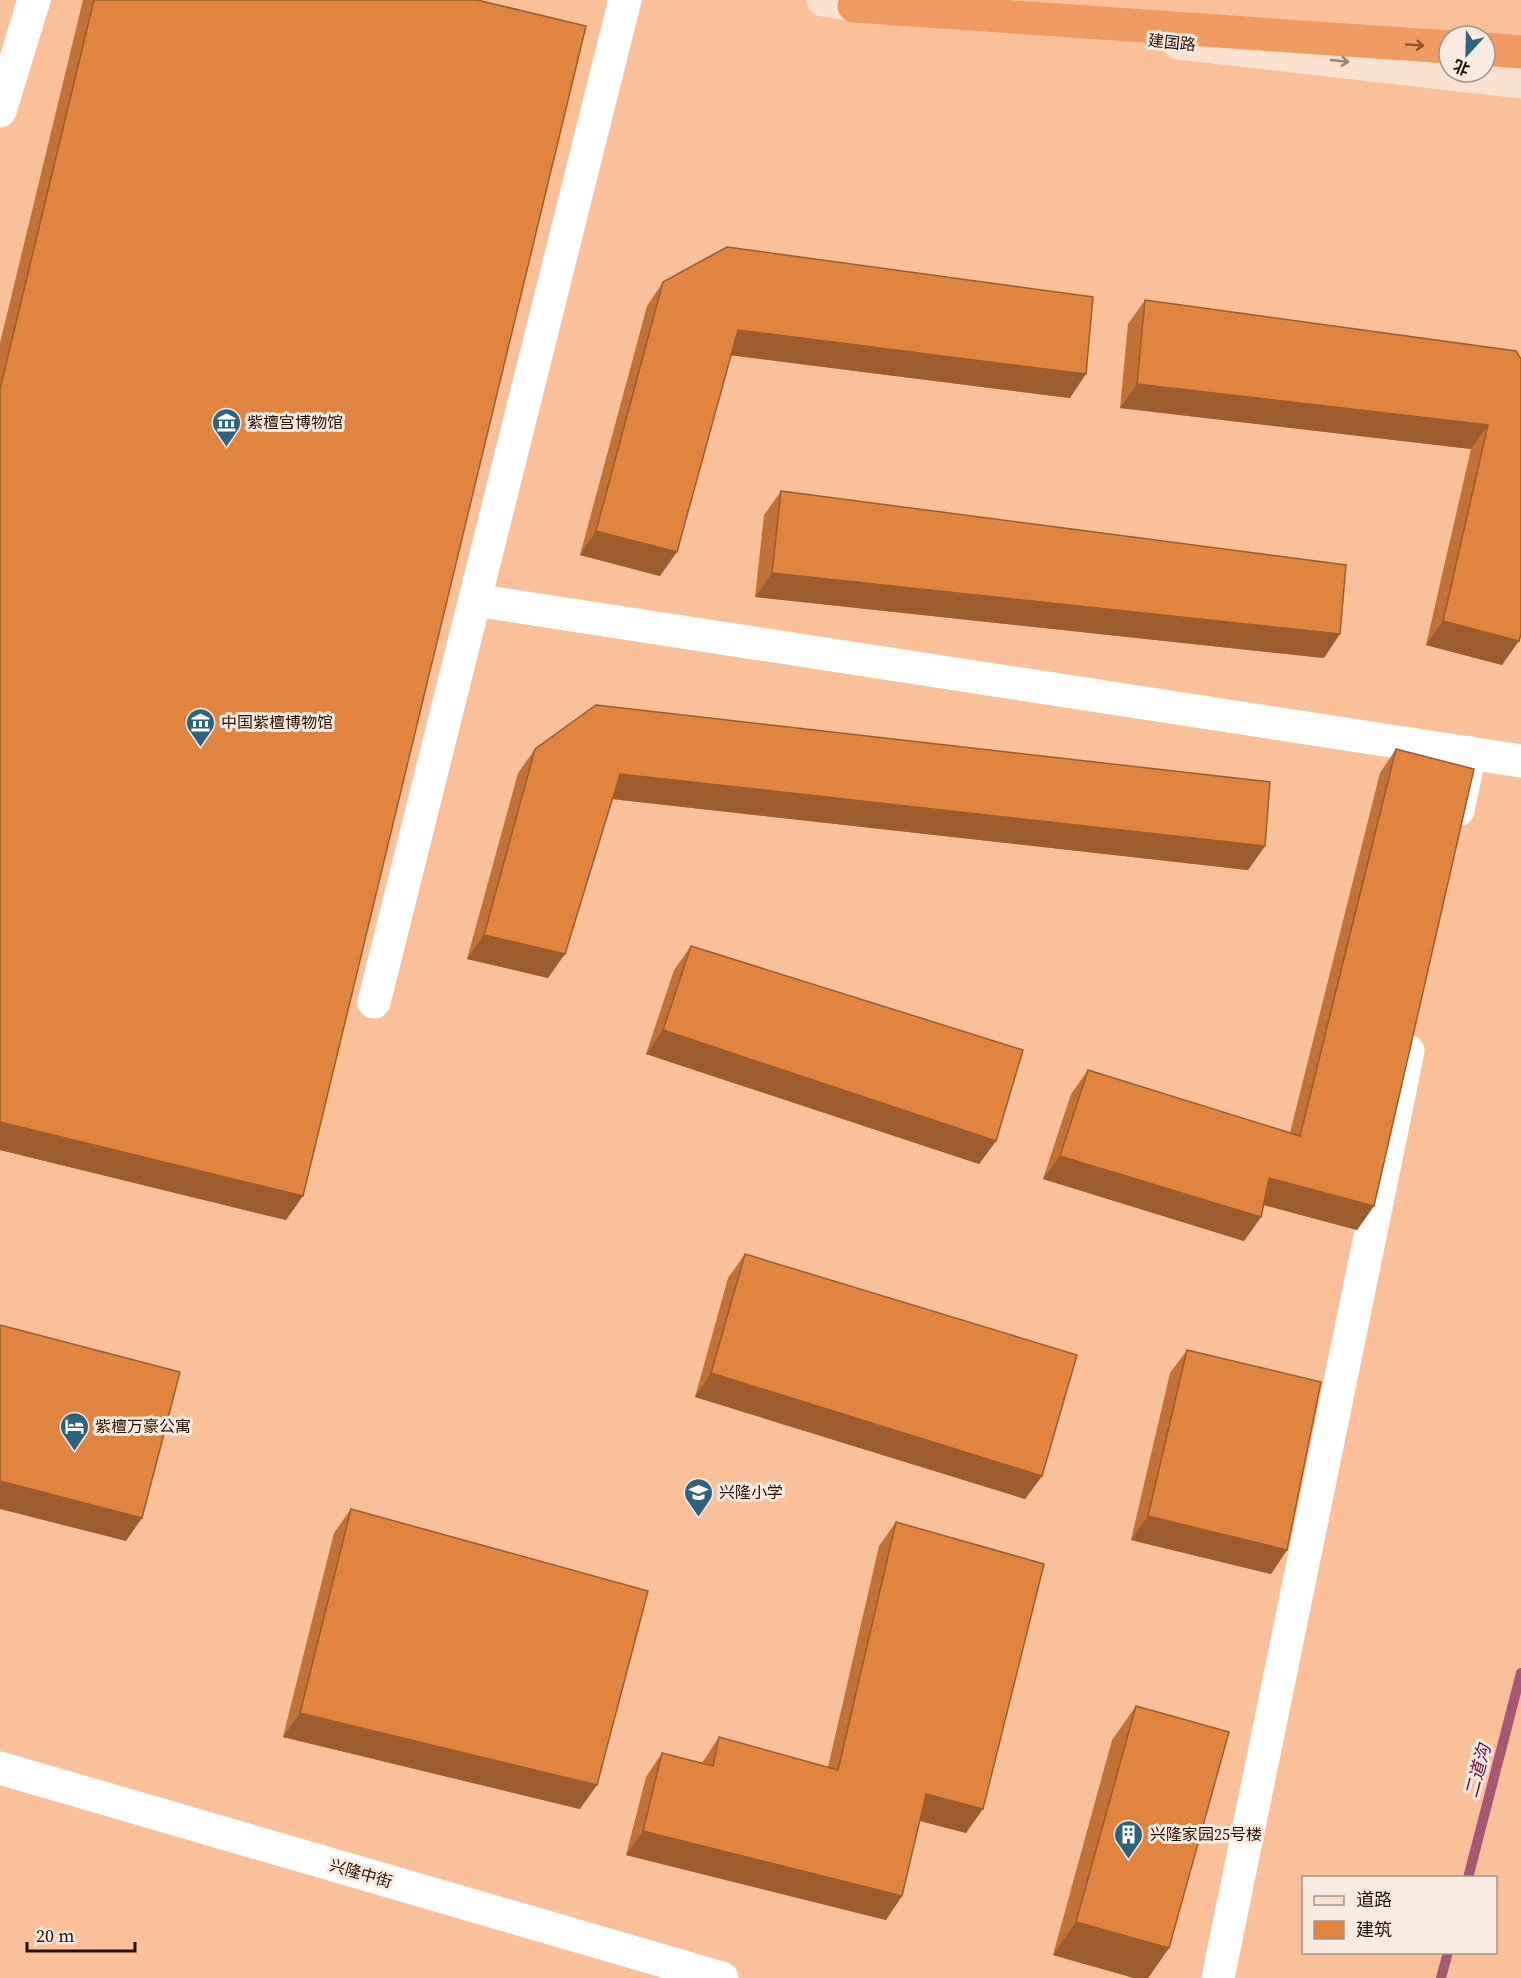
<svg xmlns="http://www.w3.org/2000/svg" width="1521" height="1978" viewBox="0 0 1521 1978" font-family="'Source Serif 4','Noto Sans SC',serif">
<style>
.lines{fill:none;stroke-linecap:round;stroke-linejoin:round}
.stream{stroke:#a85772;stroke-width:10}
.minor{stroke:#fff;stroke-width:33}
.secondary{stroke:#fae1d0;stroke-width:33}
.motorway{stroke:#ef9b61;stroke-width:33}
.wall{fill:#c17237}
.shaded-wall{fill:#9d5c2d}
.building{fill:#e08440;stroke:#9d5c2d;stroke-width:1.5}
.oneway{stroke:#8c5530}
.oneway2{stroke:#9c8272}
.labels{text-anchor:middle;stroke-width:6;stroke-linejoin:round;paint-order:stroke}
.street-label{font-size:16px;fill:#290f00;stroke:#faebe2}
.poi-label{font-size:16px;fill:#290f00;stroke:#faebe2;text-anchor:start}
.water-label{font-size:18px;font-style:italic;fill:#6a083e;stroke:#faebe2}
</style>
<rect width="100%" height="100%" fill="#fac09a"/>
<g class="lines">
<g class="stream">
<path d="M 1468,1878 L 1521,1673"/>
<path d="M 1441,1978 L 1448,1952"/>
</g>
<g class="minor">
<path d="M 0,111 L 34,0"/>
<path d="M 475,600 L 1521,761"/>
<path d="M 1458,810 L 1470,753"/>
<path d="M 374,1002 L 625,0"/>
<path d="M 0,1768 L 722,1978"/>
<path d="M 1218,1978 L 1408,1051"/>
</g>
<g class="secondary">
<path d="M 823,0 L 884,9"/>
<path d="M 1179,43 L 1521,82"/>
</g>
<g class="motorway">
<path d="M 854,6 L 1449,47"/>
<path d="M 1485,49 L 1521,52"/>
</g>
</g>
<g class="wall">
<path d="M 83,0 L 477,0 L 286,1220 L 0,1150 L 0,343 Z"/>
<path d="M 663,282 L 1070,398 L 731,355 L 660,576 L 580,555 L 647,306 Z"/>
<path d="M 1145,300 L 1516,351 L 1502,665 L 1426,645 L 1471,449 L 1120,408 L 1128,324 Z"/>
<path d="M 781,491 L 1324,658 L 755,597 L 764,515 Z"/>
<path d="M 535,749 L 1265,846 L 1248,870 L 612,799 L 548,978 L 467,959 L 518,773 Z"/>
<path d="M 1396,749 L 1374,1206 L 1357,1230 L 1264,1205 L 1261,1217 L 1244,1241 L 1043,1179 L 1071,1094 L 1088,1070 L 1290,1133 L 1380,773 Z"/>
<path d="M 691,946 L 996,1141 L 979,1164 L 646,1054 L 674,970 Z"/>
<path d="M 745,1254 L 1042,1476 L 1025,1499 L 695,1397 L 728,1278 Z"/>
<path d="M 1187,1350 L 1287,1550 L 1271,1574 L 1131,1540 L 1170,1373 Z"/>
<path d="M 351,1509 L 580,1809 L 283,1737 L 334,1533 Z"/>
<path d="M 896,1522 L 966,1833 L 920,1821 L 886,1920 L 626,1855 L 646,1777 L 662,1753 L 702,1763 L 719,1737 L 828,1767 L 879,1546 Z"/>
<path d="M 1136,1706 L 1169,1948 L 1148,1978 L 1134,1978 L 1053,1955 L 1112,1740 Z"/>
</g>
<g class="shaded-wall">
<path d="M 738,330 L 1086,374 L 1070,398 L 721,354 Z"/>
<path d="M 1137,384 L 1488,425 L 1471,449 L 1120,408 Z"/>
<path d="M 596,531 L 677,552 L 660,576 L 580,555 Z"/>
<path d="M 772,573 L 1340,634 L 1324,658 L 755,597 Z"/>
<path d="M 1443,621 L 1519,641 L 1502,665 L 1426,645 Z"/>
<path d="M 620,774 L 1265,846 L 1248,870 L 603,798 Z"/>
<path d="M 484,935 L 565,954 L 548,978 L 467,959 Z"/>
<path d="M 663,1030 L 996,1141 L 979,1164 L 646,1054 Z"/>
<path d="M 0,1122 L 303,1196 L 286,1220 L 0,1150 Z"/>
<path d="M 1060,1156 L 1261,1217 L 1244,1241 L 1043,1179 Z"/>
<path d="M 1269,1178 L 1374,1206 L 1357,1230 L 1252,1202 Z"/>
<path d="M 711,1373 L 1042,1476 L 1025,1499 L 695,1397 Z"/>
<path d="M 0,1481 L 142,1518 L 126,1541 L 0,1509 Z"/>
<path d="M 1148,1516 L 1287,1550 L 1271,1574 L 1131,1540 Z"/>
<path d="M 300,1713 L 597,1785 L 580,1809 L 283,1737 Z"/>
<path d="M 926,1794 L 983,1809 L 966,1833 L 909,1818 Z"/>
<path d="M 643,1831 L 902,1896 L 886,1920 L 626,1855 Z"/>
<path d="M 1076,1922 L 1169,1948 L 1148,1978 L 1134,1978 L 1053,1955 Z"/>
</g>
<g class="building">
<path d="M 94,0 L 477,0 L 586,26 L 303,1196 L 0,1122 L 0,389 Z"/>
<path d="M 727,247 L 1093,297 L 1086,374 L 738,330 L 677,552 L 596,531 L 663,282 Z"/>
<path d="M 1145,300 L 1516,351 L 1521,359 L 1521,634 L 1519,641 L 1443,621 L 1488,425 L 1137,384 Z"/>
<path d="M 781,491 L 1346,565 L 1340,634 L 772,573 Z"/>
<path d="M 596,705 L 1270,782 L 1265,846 L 620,774 L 565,954 L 484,935 L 535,749 Z"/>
<path d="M 1396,749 L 1474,769 L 1374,1206 L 1269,1178 L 1261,1217 L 1060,1156 L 1088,1070 L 1300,1136 Z"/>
<path d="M 691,946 L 1023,1050 L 996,1141 L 663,1030 Z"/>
<path d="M 745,1254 L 1077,1355 L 1042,1476 L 711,1373 Z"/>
<path d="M 0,1325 L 180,1372 L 142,1518 L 0,1481 Z"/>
<path d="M 1187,1350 L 1321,1382 L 1287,1550 L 1148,1516 Z"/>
<path d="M 351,1509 L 648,1591 L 597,1785 L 300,1713 Z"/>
<path d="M 896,1522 L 1044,1564 L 983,1809 L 926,1794 L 902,1896 L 643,1831 L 662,1753 L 713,1766 L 719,1737 L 838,1770 Z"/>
<path d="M 1136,1706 L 1229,1732 L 1169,1948 L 1076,1922 Z"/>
</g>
<defs><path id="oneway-shaft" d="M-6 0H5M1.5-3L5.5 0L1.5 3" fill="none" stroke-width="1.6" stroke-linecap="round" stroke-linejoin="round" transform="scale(1.5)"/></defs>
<use class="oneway" href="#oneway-shaft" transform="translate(1415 45) rotate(4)"/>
<use class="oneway2" href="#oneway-shaft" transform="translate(1340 61) rotate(6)"/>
<defs>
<symbol id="museum-pin" viewBox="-11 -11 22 30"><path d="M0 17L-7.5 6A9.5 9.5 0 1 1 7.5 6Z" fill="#2e637f" stroke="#faebe2"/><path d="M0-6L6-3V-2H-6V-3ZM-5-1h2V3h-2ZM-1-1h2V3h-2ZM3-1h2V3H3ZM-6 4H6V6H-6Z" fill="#fff"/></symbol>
<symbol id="hotel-pin" viewBox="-11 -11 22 30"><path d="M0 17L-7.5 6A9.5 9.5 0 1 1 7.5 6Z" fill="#2e637f" stroke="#faebe2"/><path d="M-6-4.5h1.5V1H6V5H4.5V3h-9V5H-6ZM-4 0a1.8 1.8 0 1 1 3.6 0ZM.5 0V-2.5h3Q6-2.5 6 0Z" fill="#fff"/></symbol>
<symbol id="school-pin" viewBox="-11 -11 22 30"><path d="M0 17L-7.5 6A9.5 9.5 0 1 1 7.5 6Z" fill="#2e637f" stroke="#faebe2"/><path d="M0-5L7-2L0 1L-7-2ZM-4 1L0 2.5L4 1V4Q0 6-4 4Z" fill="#fff"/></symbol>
<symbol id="building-pin" viewBox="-11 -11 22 30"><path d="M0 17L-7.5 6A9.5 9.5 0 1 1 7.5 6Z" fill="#2e637f" stroke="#faebe2"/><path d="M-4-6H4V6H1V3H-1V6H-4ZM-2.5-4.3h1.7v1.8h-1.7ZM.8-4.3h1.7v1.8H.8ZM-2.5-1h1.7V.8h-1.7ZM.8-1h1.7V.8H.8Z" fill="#fff"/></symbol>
</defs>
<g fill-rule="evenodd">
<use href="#museum-pin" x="210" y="406" width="33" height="45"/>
<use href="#museum-pin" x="184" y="706" width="33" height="45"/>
<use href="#hotel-pin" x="58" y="1410" width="33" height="45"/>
<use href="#school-pin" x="682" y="1476" width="33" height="45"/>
<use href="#building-pin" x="1112" y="1818" width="33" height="45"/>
</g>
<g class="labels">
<g class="street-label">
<text transform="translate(1172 42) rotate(6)" y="6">建国路</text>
<text transform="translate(361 1873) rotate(16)" y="6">兴隆中街</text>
</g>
<g class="poi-label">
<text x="247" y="428">紫檀宫博物馆</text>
<text x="221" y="728">中国紫檀博物馆</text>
<text x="95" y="1432">紫檀万豪公寓</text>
<text x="719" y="1498">兴隆小学</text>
<text x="1150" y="1840">兴隆家园25号楼</text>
</g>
<g class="water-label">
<text transform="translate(1478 1771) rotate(-75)" y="6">二道沟</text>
</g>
</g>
<rect x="1302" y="1876" width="195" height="78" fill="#faebe2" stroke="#a69388" stroke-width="1.5"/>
<rect x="1314" y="1896" width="30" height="9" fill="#fae1d0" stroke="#a69388" stroke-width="1.5"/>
<text x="1356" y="1906" font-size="18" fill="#290f00">道路</text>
<rect x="1314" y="1921" width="30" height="18" fill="#e08440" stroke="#a69388" stroke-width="1.5"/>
<text x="1356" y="1936" font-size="18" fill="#290f00">建筑</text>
<g transform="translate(1467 54) rotate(202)"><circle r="28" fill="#faebe2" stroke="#a69388" stroke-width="1.5"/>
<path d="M0-4.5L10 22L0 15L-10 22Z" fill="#2e637f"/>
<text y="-9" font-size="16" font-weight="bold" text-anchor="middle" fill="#290f00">北</text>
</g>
<path d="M27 1942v9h108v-9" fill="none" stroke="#290f00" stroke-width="3"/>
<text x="36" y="1942" font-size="18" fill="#290f00" stroke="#faebe2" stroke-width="4.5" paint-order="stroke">20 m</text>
</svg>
